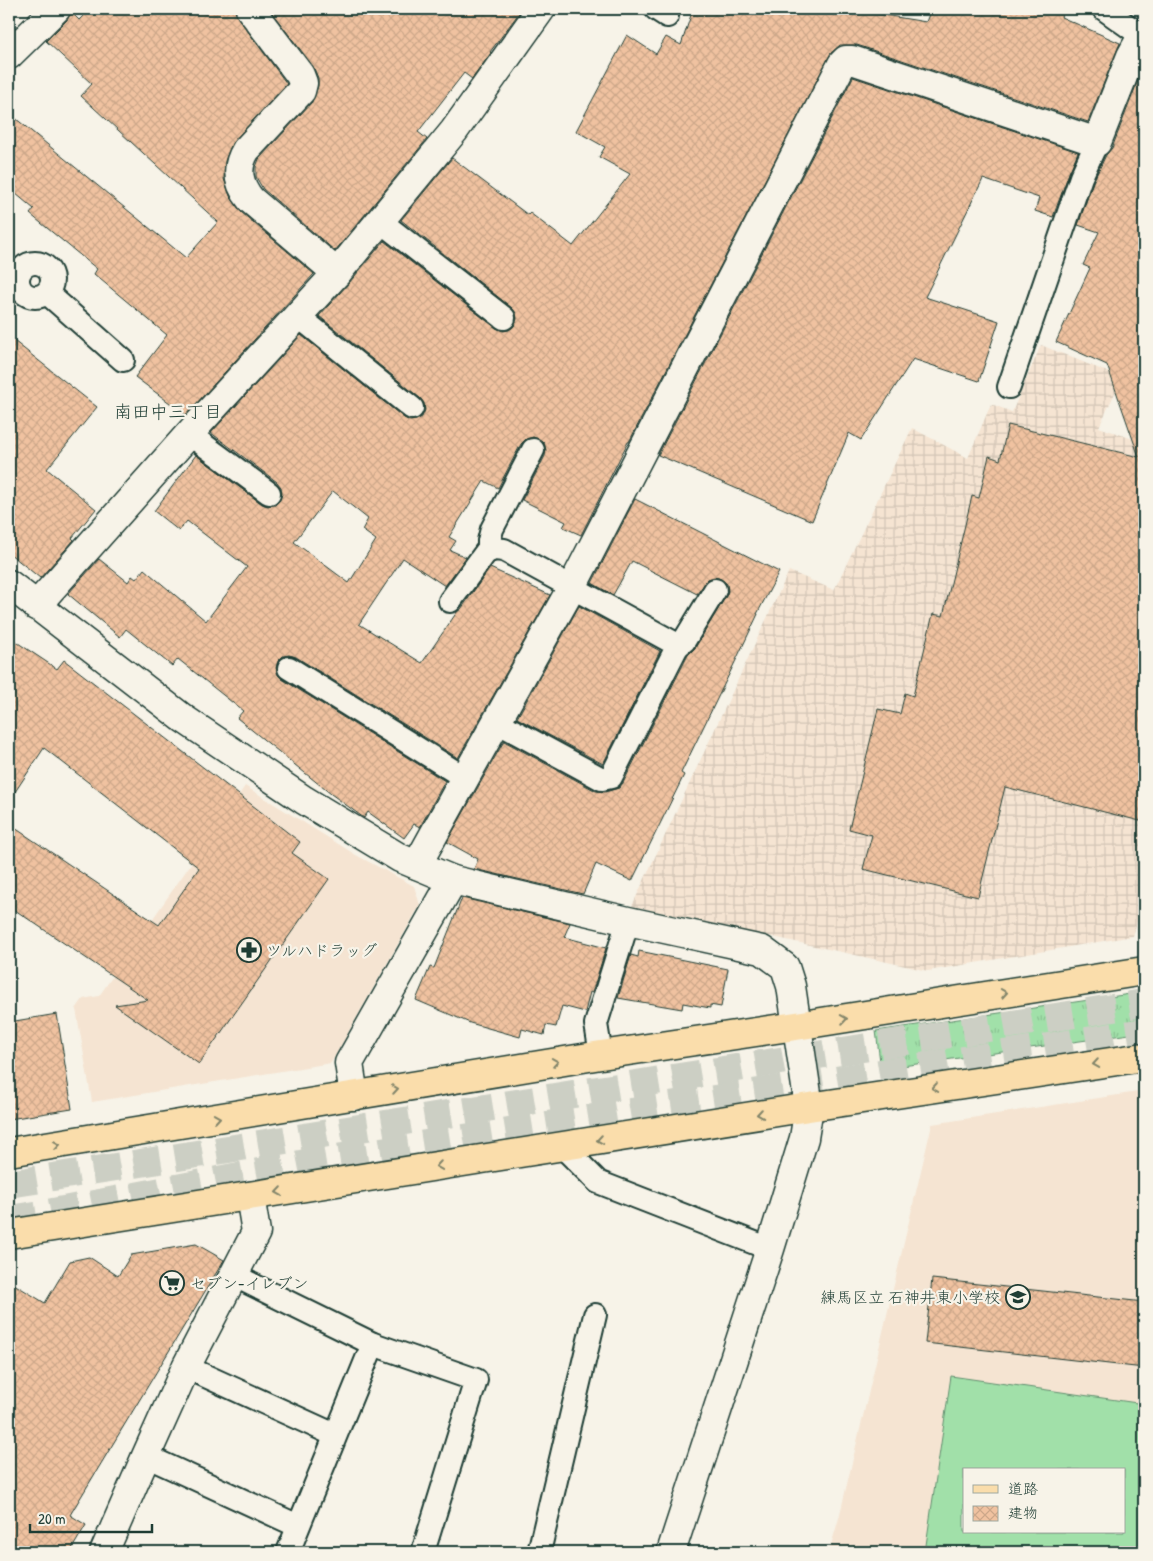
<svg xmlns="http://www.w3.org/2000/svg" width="1153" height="1561" viewBox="0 0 1153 1561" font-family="'Patrick Hand','Klee One',sans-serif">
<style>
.built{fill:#f5e4d2;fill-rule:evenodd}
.industrial{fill:url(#industrial-grid)}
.grass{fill:url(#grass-tufts);stroke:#608e6e}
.pitch{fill:#a1e0a9;stroke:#608e6e;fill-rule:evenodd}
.building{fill:url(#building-cross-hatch);stroke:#1f3d34;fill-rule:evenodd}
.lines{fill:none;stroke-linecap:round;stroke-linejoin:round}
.primary-tunnel{stroke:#cccfc4;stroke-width:28;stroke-dasharray:28 14;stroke-linecap:butt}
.service-casing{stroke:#1f3d34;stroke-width:26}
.minor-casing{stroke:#1f3d34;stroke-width:31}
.primary-casing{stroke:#1f3d34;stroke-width:31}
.service{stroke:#f7f3e8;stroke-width:22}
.minor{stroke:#f7f3e8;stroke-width:28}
.primary{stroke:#faddab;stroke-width:28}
.oneway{stroke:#82856a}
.labels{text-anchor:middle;stroke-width:4.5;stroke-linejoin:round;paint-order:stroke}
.poi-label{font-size:16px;fill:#1f3d34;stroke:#f7f3e8;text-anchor:start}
.neighbourhood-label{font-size:18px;fill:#1f3d34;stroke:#f7f3e8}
</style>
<defs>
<pattern id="industrial-grid" width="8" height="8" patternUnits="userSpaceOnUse" patternTransform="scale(1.25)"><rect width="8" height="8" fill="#f5e4d2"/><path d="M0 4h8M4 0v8" fill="none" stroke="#d2c4b5"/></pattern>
<pattern id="grass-tufts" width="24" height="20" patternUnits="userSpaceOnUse" patternTransform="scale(1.25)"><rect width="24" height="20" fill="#a1e0a9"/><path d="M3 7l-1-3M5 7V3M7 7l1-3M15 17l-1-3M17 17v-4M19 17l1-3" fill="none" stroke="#8ac192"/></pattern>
<pattern id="building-cross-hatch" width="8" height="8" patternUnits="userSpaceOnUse" patternTransform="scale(1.25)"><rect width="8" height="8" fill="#f0c2a0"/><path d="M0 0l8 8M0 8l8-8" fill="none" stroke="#cda88a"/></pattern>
</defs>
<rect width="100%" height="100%" fill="#f7f3e8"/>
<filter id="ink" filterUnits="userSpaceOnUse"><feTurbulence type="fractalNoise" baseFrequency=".02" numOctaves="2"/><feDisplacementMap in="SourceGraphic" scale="10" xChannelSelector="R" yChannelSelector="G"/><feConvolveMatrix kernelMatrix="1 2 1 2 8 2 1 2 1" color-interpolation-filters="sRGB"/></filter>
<g filter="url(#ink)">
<g class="built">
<path d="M 245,786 L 356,855 L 414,886 L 420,905 L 331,1063 L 92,1102 L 76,1009 L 83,999 L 99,996 Z"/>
<path d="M 1144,1091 L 1144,1552 L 829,1552 L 839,1518 L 932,1124 ZM 964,1470 L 1124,1470 L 1124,1532 L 964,1532 Z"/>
</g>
<path class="industrial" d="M 1041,345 L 1122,378 L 1099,427 L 1144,443 L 1144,897 L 1133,936 L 928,971 L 632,906 L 789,571 L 834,590 L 912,428 L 968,458 L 991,404 L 1012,412 Z"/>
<path class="grass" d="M 1144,992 L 1144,1032 L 881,1069 L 876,1031 Z"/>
<path class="pitch" d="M 951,1376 L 1144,1404 L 1144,1552 L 925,1552 ZM 964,1470 L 1124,1470 L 1124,1532 L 964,1532 Z"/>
<g class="building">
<path d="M 90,9 L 235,9 L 238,18 L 287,84 L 232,143 L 225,161 L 224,179 L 230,196 L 241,212 L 314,274 L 186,415 L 135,377 L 167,335 L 94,274 L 97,269 L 30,214 L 34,209 L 9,188 L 9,113 L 186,258 L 218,222 L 81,96 L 92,84 L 46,41 L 67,20 L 71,12 L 79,20 Z"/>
<path d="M 269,9 L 522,9 L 490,52 L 491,53 L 472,79 L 464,73 L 418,132 L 427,139 L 335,251 L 263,189 L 256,177 L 256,167 L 259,159 L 312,102 L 318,86 L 318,78 L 313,66 Z"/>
<path d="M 693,9 L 848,9 L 926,22 L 931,9 L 1042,9 L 1062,15 L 1061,17 L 1120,43 L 1088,122 L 857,45 L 840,45 L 831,53 L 629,442 L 628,442 L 581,535 L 563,527 L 566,522 L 522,500 L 545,456 L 546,450 L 544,443 L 539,439 L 533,437 L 526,439 L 521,444 L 498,488 L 484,481 L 449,537 L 456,541 L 450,550 L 466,557 L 445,586 L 403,558 L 359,624 L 422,663 L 457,612 L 461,609 L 490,568 L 550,595 L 458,758 L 296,657 L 289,655 L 283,656 L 278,661 L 276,668 L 278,675 L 282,679 L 445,781 L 420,827 L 414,824 L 404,838 L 368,812 L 364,818 L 331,794 L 237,718 L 243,711 L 178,659 L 172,666 L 126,629 L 120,637 L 68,594 L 99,559 L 128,582 L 132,576 L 136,579 L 144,569 L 206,621 L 247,567 L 187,521 L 179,531 L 154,511 L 196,455 L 262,504 L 268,506 L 275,505 L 280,500 L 282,494 L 281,487 L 277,482 L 211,433 L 301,335 L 404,418 L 410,421 L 416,420 L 422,417 L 425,410 L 424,403 L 420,398 L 319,316 L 349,283 L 384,241 L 496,328 L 503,331 L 509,330 L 514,326 L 517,319 L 516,313 L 512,308 L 401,220 L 452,158 L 528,215 L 530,213 L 573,246 L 630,174 L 599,157 L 605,147 L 576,131 L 627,35 L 656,54 L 666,37 L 681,45 ZM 333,491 L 368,519 L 362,530 L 376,540 L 349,583 L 294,542 Z"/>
<path d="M 1144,65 L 1144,457 L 1141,458 L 1144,459 L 1144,822 L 1005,787 L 978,897 L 863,869 L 872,835 L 849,829 L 878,709 L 900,714 L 905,693 L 913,696 L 933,614 L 943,616 L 972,496 L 979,498 L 989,456 L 1000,460 L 1008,425 L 1139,457 L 1107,365 L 1056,342 L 1090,268 L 1083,265 L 1099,232 L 1078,225 L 1093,182 L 1106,155 L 1112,148 Z"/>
<path d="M 853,77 L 1078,152 L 1069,173 L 1053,217 L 1035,211 L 1039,198 L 983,179 L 925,297 L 999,321 L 979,381 L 913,359 L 861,440 L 849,433 L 812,521 L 658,455 Z"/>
<path d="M 9,337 L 97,407 L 47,469 L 96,509 L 72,538 L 74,540 L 40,578 L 9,553 Z"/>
<path d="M 635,499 L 779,572 L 757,614 L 758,614 L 737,658 L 681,773 L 684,775 L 632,881 L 596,864 L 583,894 L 474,869 L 478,859 L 447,842 L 504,741 L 596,791 L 605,792 L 619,788 L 623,783 L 688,655 L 695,648 L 726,596 L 728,591 L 727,584 L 721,579 L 715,577 L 708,579 L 697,594 L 632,561 L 613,595 L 592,583 Z"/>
<path d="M 579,606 L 660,651 L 603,764 L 517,718 Z"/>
<path d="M 9,637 L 57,669 L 64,660 L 300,842 L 292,853 L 329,879 L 199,1064 L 115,1005 L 148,1000 L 9,906 L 9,824 L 159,925 L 199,868 L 44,748 L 9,801 Z"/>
<path d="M 462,898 L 570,923 L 564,937 L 606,948 L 592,993 L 590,992 L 585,1012 L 562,1006 L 556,1027 L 546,1025 L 544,1035 L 522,1029 L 520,1037 L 470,1023 L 416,1000 L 430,967 L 434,968 Z"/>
<path d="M 639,951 L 728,969 L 721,1007 L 710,1005 L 710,1008 L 683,1003 L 682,1009 L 618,998 L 631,955 L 638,957 Z"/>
<path d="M 57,1014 L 72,1109 L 9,1119 L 9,1022 Z"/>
<path d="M 196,1244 L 224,1260 L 70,1515 L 86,1525 L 70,1552 L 9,1552 L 9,1281 L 45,1303 L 70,1261 L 89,1257 L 118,1276 L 131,1255 Z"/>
<path d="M 932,1279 L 1144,1302 L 1144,1368 L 925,1343 Z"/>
</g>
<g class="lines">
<g class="primary-tunnel">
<path d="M 9,1184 L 1144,1003"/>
<path d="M 9,1219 L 48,1213 L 311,1162 L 1144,1032"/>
</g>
<defs>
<g id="service">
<path d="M 656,9 L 667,16"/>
<path d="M 1104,9 L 1142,36 L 1144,33"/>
<path d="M 380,221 L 504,318"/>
<circle cx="35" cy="280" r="17"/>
<path d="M 47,293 L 123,360"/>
<path d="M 298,316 L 412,408"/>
<path d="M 1009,387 L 1081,177 L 1097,142"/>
<path d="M 189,434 L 269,493"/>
<path d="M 489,551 L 489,541 L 492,529 L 533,450"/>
<path d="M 450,601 L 486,552 L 494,549 L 504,550 L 674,643 L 677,647 L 611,777 L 602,779 L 497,722"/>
<path d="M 677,647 L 684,641 L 715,590"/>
<path d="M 289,668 L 465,778"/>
<path d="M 601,1055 L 596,1024 L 628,921"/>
<path d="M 562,1146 L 598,1182 L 770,1249"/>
<path d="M 233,1275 L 373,1344 L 476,1380 L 423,1552"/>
<path d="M 186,1367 L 335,1435"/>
<path d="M 146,1456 L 298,1526"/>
<path d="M 288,1552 L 373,1344"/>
<path d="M 539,1552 L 595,1315"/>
</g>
<g id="minor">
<path d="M 250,9 L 300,75 L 303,83 L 301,91 L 246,150 C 235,168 238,184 251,200 L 337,273"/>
<path d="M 9,55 L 56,9"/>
<path d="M 9,584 L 184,719 L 304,800 L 400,858 L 453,880 L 628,921 L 762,950 L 785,967 L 791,986 L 809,1107 L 804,1138 L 770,1249 L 671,1552"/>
<path d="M 36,606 L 189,434 L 337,273 L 454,131 L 541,9"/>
<path d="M 417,865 L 465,778 L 572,587 L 842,64 L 846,60 L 852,60 L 1097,142 L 1131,56 L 1142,36"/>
<path d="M 354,1096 L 349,1063 L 453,880"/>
<path d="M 104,1552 L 146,1456 L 186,1367 L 256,1232 L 250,1196"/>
</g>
<g id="primary">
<path d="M 9,1152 L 601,1055 L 796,1026 L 1144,971"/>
<path d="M 9,1234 L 809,1107 L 1144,1057"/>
</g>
</defs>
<use href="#service" class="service-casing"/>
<use href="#minor" class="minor-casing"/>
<use href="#primary" class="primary-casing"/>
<use href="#service" class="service"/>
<use href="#minor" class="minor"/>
<use href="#primary" class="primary"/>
</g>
<defs><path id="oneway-chevron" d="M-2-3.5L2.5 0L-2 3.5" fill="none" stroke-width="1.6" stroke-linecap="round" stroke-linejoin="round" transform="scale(1.25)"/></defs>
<g class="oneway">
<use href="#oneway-chevron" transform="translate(1004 993) rotate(-9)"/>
<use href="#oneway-chevron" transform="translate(844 1019) rotate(-9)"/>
<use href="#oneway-chevron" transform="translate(555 1062) rotate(-9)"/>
<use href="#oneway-chevron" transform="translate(1096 1064) rotate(171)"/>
<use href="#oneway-chevron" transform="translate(935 1088) rotate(171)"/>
<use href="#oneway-chevron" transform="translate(395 1089) rotate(-9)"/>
<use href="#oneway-chevron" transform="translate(760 1114) rotate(171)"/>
<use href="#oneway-chevron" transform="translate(217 1118) rotate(-9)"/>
<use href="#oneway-chevron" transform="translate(600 1140) rotate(171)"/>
<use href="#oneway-chevron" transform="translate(57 1145) rotate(-9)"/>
<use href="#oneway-chevron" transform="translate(439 1166) rotate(171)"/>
<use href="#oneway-chevron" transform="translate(279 1192) rotate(172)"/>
</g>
</g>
<defs>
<symbol id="pharmacy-ring" viewBox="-11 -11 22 22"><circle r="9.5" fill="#f7f3e8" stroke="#1f3d34" stroke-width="1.5"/><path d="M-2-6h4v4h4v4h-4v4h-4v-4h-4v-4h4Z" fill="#1f3d34"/></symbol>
<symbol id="supermarket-ring" viewBox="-11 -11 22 22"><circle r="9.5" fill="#f7f3e8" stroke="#1f3d34" stroke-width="1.5"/><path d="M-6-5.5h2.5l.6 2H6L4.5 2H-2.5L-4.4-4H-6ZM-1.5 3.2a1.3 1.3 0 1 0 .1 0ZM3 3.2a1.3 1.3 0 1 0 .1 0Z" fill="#1f3d34"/></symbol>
<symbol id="school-ring" viewBox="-11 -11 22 22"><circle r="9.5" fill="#f7f3e8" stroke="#1f3d34" stroke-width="1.5"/><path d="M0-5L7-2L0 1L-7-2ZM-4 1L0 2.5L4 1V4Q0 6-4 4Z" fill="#1f3d34"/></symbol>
</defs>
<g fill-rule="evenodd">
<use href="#pharmacy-ring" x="235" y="936" width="28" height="28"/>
<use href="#supermarket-ring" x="158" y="1269" width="28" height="28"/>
<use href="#school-ring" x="1004" y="1283" width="28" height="28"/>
</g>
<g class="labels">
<g class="poi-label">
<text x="266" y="956">ツルハドラッグ</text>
<text x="190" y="1289">セブン-イレブン</text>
<text x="1000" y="1303" text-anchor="end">練馬区立 石神井東小学校</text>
</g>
<g class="neighbourhood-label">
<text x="168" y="418">南田中三丁目</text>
</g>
</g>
<rect width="1153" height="1561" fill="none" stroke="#f7f3e8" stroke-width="30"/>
<rect x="15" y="15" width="1123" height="1531" fill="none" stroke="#1f3d34" stroke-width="2" filter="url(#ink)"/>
<rect x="963" y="1468" width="162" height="65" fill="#f7f3e8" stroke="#a1aaa0"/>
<rect x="973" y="1485" width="25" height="8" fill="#faddab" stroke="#a1aaa0"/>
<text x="1008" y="1494" font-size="15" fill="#1f3d34">道路</text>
<rect x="973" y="1506" width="25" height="15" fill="url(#building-cross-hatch)" stroke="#a1aaa0"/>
<text x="1008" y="1518" font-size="15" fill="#1f3d34">建物</text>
<path d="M30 1524v8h122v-8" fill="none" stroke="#1f3d34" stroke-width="2.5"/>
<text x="38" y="1524" font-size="15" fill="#1f3d34" stroke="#f7f3e8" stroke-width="4" paint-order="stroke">20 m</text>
</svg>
